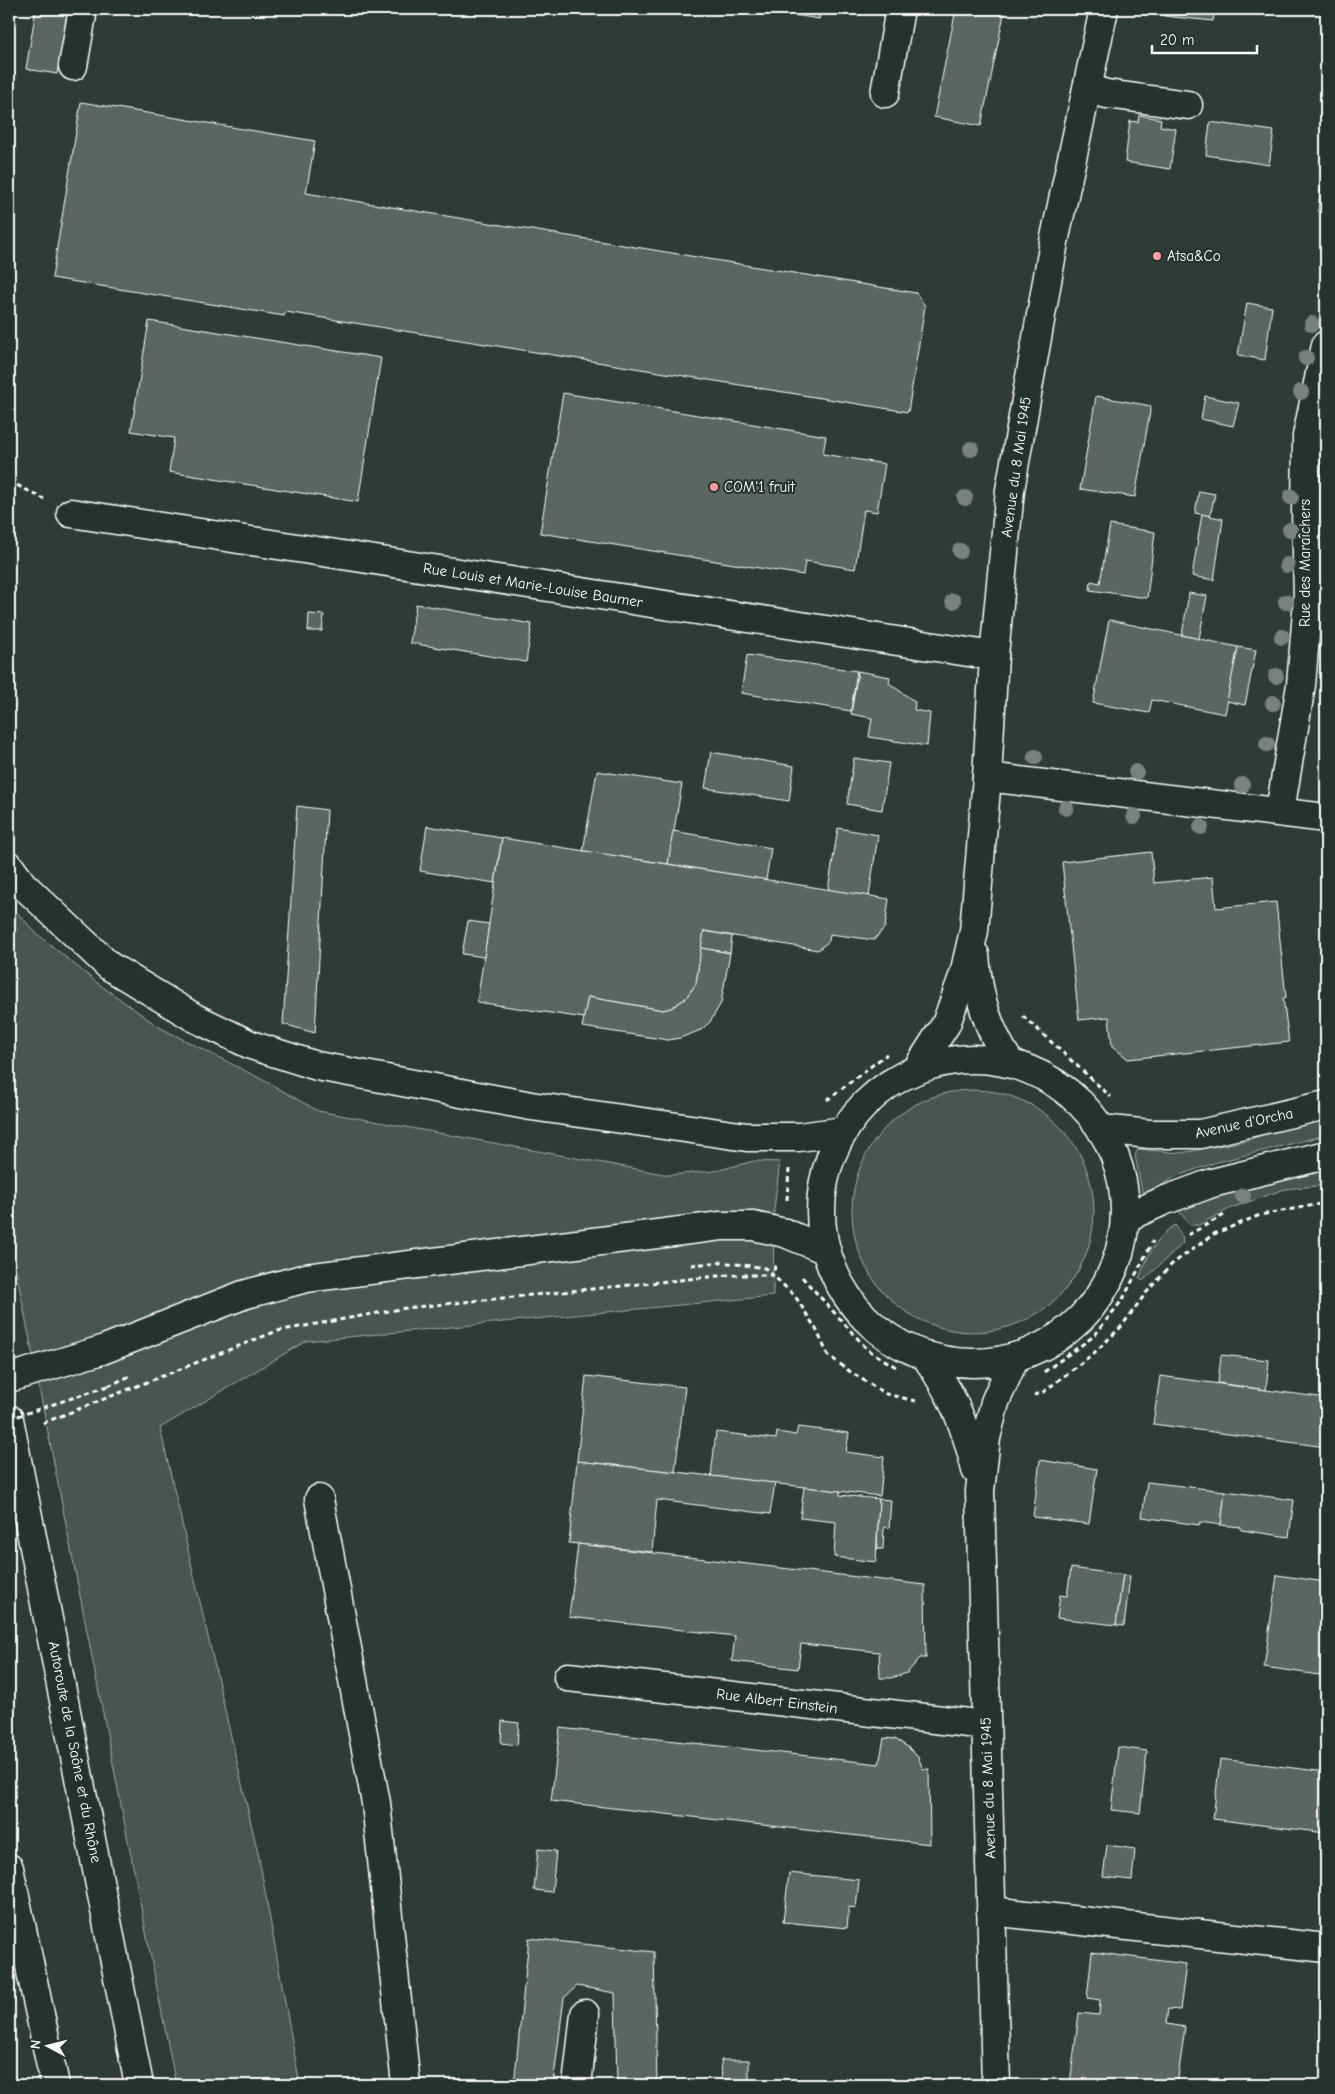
<svg xmlns="http://www.w3.org/2000/svg" width="1335" height="2094" viewBox="0 0 1335 2094" font-family="'Comic Neue',sans-serif">
<style>
.green{fill:#4a544f;stroke:#a4aaa7}
.building{fill:#5b6661;stroke:#fff}
.lines{fill:none;stroke-linecap:round;stroke-linejoin:round}
.minor-casing{stroke:#fff;stroke-width:31}
.major-casing{stroke:#fff;stroke-width:31}
.highway-casing{stroke:#fff;stroke-width:31}
.path{stroke:#fff;stroke-width:3;stroke-dasharray:5 4;stroke-linecap:butt}
.minor{stroke:#26332d;stroke-width:28}
.major{stroke:#26332d;stroke-width:28}
.highway{stroke:#26332d;stroke-width:28}
.path-bridge{stroke:#fff;stroke-width:3;stroke-dasharray:5 4;stroke-linecap:butt}
.tree{fill:#7a817e}
.poi-dot{fill:#ff9aa2;stroke:#26332d;stroke-width:2}
.labels{text-anchor:middle;stroke-width:4;stroke-linejoin:round;paint-order:stroke}
.poi-label{font-size:15px;fill:#fff;stroke:#26332d;text-anchor:start}
.street-label{font-size:15px;fill:#fff;stroke:#26332d}
</style>
<rect width="100%" height="100%" fill="#2f3b35"/>
<filter id="ink" filterUnits="userSpaceOnUse"><feTurbulence type="fractalNoise" baseFrequency=".02" numOctaves="2"/><feDisplacementMap in="SourceGraphic" scale="10" xChannelSelector="R" yChannelSelector="G"/><feConvolveMatrix kernelMatrix="1 2 1 2 8 2 1 2 1" color-interpolation-filters="sRGB"/></filter>
<g filter="url(#ink)">
<g class="green">
<path d="M 9,904 L 36,933 L 96,982 L 159,1027 L 267,1082 L 318,1111 L 669,1175 L 715,1171 L 754,1161 L 780,1162 L 774,1209 L 773,1296 L 306,1341 L 160,1428 L 259,1858 L 300,2085 L 176,2085 L 9,1234 Z"/>
<circle cx="973" cy="1211" r="121"/>
<path d="M 1326,1116 L 1326,1135 L 1214,1163 L 1177,1176 L 1148,1193 L 1142,1191 L 1135,1155 L 1138,1149 L 1181,1153 L 1245,1141 L 1293,1124 Z"/>
<path d="M 1326,1168 L 1326,1185 L 1285,1189 L 1231,1208 L 1199,1225 L 1190,1225 L 1179,1211 L 1185,1203 Z"/>
<path d="M 1175,1225 L 1182,1236 L 1183,1243 L 1143,1281 L 1139,1278 C 1147,1259 1156,1235 1175,1225 Z"/>
</g>
<g class="building">
<path d="M 36,9 L 68,9 L 57,74 L 26,69 Z"/>
<path d="M 758,9 L 821,9 L 819,19 Z"/>
<path d="M 956,9 L 1005,9 L 981,126 L 934,117 Z"/>
<path d="M 1165,9 L 1215,9 L 1213,21 L 1164,16 Z"/>
<path d="M 81,102 L 315,141 L 306,193 L 916,293 L 925,306 L 908,412 L 286,312 L 284,316 L 52,278 Z"/>
<path d="M 1139,115 L 1161,119 L 1160,126 L 1176,129 L 1170,169 L 1125,162 L 1130,121 L 1138,122 Z"/>
<path d="M 1210,122 L 1274,131 L 1269,165 L 1206,155 Z"/>
<path d="M 1326,140 L 1326,213 L 1318,211 Z"/>
<path d="M 1247,303 L 1272,307 L 1265,360 L 1238,355 Z"/>
<path d="M 149,321 L 381,358 L 358,502 L 169,472 L 174,438 L 131,431 Z"/>
<path d="M 563,393 L 826,436 L 823,454 L 885,464 L 877,512 L 864,510 L 855,569 L 805,561 L 803,575 L 540,533 Z"/>
<path d="M 1096,396 L 1151,406 L 1135,497 L 1080,489 Z"/>
<path d="M 1205,396 L 1239,403 L 1233,426 L 1201,419 Z"/>
<path d="M 1199,491 L 1215,494 L 1210,516 L 1195,513 Z"/>
<path d="M 1202,514 L 1223,519 L 1214,580 L 1192,576 Z"/>
<path d="M 1110,525 L 1155,532 L 1147,598 L 1090,590 L 1091,581 L 1100,583 Z"/>
<path d="M 1189,593 L 1207,596 L 1199,639 L 1182,635 Z"/>
<path d="M 416,604 L 532,624 L 526,662 L 410,643 Z"/>
<path d="M 309,614 L 324,615 L 322,631 L 308,631 Z"/>
<path d="M 1109,620 L 1238,647 L 1225,714 L 1152,700 L 1149,713 L 1093,703 Z"/>
<path d="M 1238,647 L 1256,650 L 1245,705 L 1227,701 Z"/>
<path d="M 747,655 L 857,671 L 851,711 L 741,693 Z"/>
<path d="M 858,671 L 890,677 L 889,683 L 915,702 L 914,710 L 930,713 L 927,746 L 869,737 L 872,718 L 851,714 Z"/>
<path d="M 711,752 L 794,766 L 789,801 L 705,788 Z"/>
<path d="M 854,758 L 889,763 L 882,810 L 847,804 Z"/>
<path d="M 597,771 L 682,784 L 668,864 L 583,851 Z"/>
<path d="M 297,806 L 327,810 L 315,1033 L 283,1024 Z"/>
<path d="M 427,826 L 502,838 L 495,883 L 420,871 Z"/>
<path d="M 838,828 L 878,835 L 869,896 L 828,890 Z"/>
<path d="M 673,831 L 771,848 L 766,880 L 668,864 Z"/>
<path d="M 502,838 L 889,899 L 885,927 L 874,940 L 830,934 L 829,941 L 818,950 L 704,931 L 696,984 L 685,999 L 671,1008 L 663,1010 L 588,997 L 584,1018 L 477,1002 Z"/>
<path d="M 1151,852 L 1154,883 L 1213,877 L 1216,908 L 1276,902 L 1286,998 L 1283,998 L 1289,1042 L 1128,1059 L 1112,1046 L 1109,1017 L 1079,1020 L 1062,862 Z"/>
<path d="M 468,921 L 489,924 L 484,957 L 462,954 Z"/>
<path d="M 704,931 L 732,936 L 730,953 L 701,948 Z"/>
<path d="M 701,948 L 730,953 L 721,1003 L 710,1022 L 701,1030 L 680,1038 L 668,1040 L 582,1027 L 588,997 L 663,1010 L 671,1008 L 685,999 L 696,984 Z"/>
<path d="M 1221,1355 L 1269,1360 L 1266,1390 L 1218,1383 Z"/>
<path d="M 586,1376 L 685,1387 L 675,1472 L 577,1461 Z"/>
<path d="M 1160,1376 L 1326,1398 L 1326,1447 L 1153,1424 Z"/>
<path d="M 798,1427 L 849,1433 L 846,1452 L 884,1457 L 880,1496 L 711,1476 L 716,1432 L 776,1439 L 777,1432 L 796,1435 Z"/>
<path d="M 1040,1460 L 1097,1469 L 1089,1524 L 1033,1517 Z"/>
<path d="M 577,1461 L 775,1483 L 770,1514 L 657,1500 L 652,1552 L 569,1543 Z"/>
<path d="M 1147,1482 L 1225,1491 L 1221,1525 L 1200,1522 L 1199,1525 L 1142,1517 Z"/>
<path d="M 804,1487 L 840,1491 L 840,1495 L 879,1499 L 876,1562 L 834,1557 L 836,1522 L 800,1518 Z"/>
<path d="M 1225,1491 L 1294,1500 L 1289,1537 L 1241,1530 L 1241,1527 L 1221,1525 Z"/>
<path d="M 879,1499 L 891,1500 L 889,1528 L 884,1527 L 883,1549 L 877,1549 Z"/>
<path d="M 578,1544 L 925,1585 L 926,1658 L 920,1658 L 907,1673 L 891,1678 L 880,1678 L 879,1652 L 801,1644 L 798,1669 L 732,1661 L 735,1636 L 569,1617 Z"/>
<path d="M 1071,1568 L 1123,1575 L 1116,1625 L 1057,1618 L 1060,1595 L 1067,1596 Z"/>
<path d="M 1123,1575 L 1130,1576 L 1124,1626 L 1116,1625 Z"/>
<path d="M 1277,1575 L 1326,1582 L 1326,1676 L 1264,1667 Z"/>
<path d="M 502,1721 L 519,1723 L 517,1745 L 501,1743 Z"/>
<path d="M 560,1728 L 879,1764 L 884,1738 L 895,1739 L 908,1747 L 918,1757 L 923,1769 L 929,1769 L 930,1844 L 551,1801 Z"/>
<path d="M 1118,1747 L 1147,1751 L 1140,1813 L 1111,1810 Z"/>
<path d="M 1220,1759 L 1326,1772 L 1326,1833 L 1213,1819 Z"/>
<path d="M 1107,1845 L 1135,1849 L 1132,1880 L 1103,1877 Z"/>
<path d="M 538,1849 L 556,1851 L 552,1892 L 534,1890 Z"/>
<path d="M 789,1873 L 859,1880 L 856,1908 L 849,1907 L 847,1928 L 783,1922 Z"/>
<path d="M 529,1938 L 654,1952 L 657,2085 L 617,2085 L 615,1993 L 577,1986 L 564,1998 L 553,2085 L 514,2085 Z"/>
<path d="M 1092,1952 L 1186,1964 L 1180,2010 L 1168,2009 L 1166,2024 L 1185,2027 L 1177,2085 L 1084,2085 L 1070,2084 L 1079,2013 L 1099,2015 L 1100,2000 L 1087,1998 Z"/>
<path d="M 721,2060 L 749,2060 L 749,2085 L 722,2085 Z"/>
</g>
<g class="lines">
<defs>
<g id="minor">
<path d="M 73,66 L 83,9"/>
<path d="M 1087,89 L 1107,94 L 1188,105"/>
<path d="M 885,93 L 900,9"/>
<path d="M 71,513 L 994,656"/>
<path d="M 987,777 L 1326,818"/>
<path d="M 1280,811 L 1301,685 L 1308,599 L 1306,511 L 1307,436 L 1326,345"/>
<path d="M 975,955 C 978,996 987,1028 1010,1063"/>
<path d="M 917,1069 L 946,1024 L 964,974 L 974,931 L 987,777 L 994,656 L 1010,490 L 1054,242 L 1104,9"/>
<path d="M 319,1499 L 376,1803 L 406,2085"/>
<path d="M 568,1677 L 986,1725"/>
<path d="M 991,1911 L 1326,1948"/>
<path d="M 577,2085 L 585,2014"/>
</g>
<g id="major">
<circle cx="973" cy="1211" r="152"/>
<path d="M 1101,1129 L 1150,1134 L 1200,1134 L 1326,1105"/>
<path d="M 1125,1218 L 1163,1201 L 1212,1183 L 1326,1155"/>
<path d="M 925,1355 C 952,1394 965,1423 976,1470"/>
<path d="M 996,2085 L 980,1491 L 986,1438 L 995,1402 L 1015,1357"/>
</g>
<g id="highway">
<path d="M 9,866 L 23,885 L 109,966 L 195,1018 L 251,1045 L 317,1066 L 531,1106 L 747,1137 L 799,1137 L 844,1131"/>
<path d="M 9,1378 L 102,1350 L 243,1295 L 306,1278 L 721,1226 L 753,1226 L 785,1233 L 826,1250"/>
<path d="M 9,1419 L 139,2085"/>
<path d="M 9,1868 L 55,2085"/>
</g>
</defs>
<use href="#minor" class="minor-casing"/>
<use href="#major" class="major-casing"/>
<use href="#highway" class="highway-casing"/>
<g class="path">
<path d="M 9,481 L 44,499"/>
<path d="M 1023,1016 L 1111,1097"/>
<path d="M 827,1100 L 887,1054"/>
<path d="M 787,1200 L 789,1169"/>
<path d="M 1188,1235 L 1224,1215"/>
<path d="M 691,1265 L 722,1262 L 765,1268 L 795,1296 L 816,1329 L 828,1355 L 852,1373 L 886,1394 L 916,1401"/>
<path d="M 802,1277 L 868,1350 L 896,1367"/>
<path d="M 1044,1372 L 1094,1336 L 1123,1299 L 1153,1241"/>
<path d="M 108,1386 L 130,1376"/>
<path d="M 1034,1395 L 1042,1393 L 1094,1353 L 1121,1327 L 1146,1293 L 1172,1264 L 1214,1234 L 1260,1215 L 1326,1203"/>
<path d="M 43,1423 L 277,1331 L 406,1308 L 728,1275 L 773,1275 L 776,1263"/>
</g>
<use href="#minor" class="minor"/>
<use href="#major" class="major"/>
<use href="#highway" class="highway"/>
<path class="path-bridge" d="M 9,1419 L 108,1386"/>
</g>
<g class="tree">
<circle cx="1312" cy="324" r="8"/>
<circle cx="1306" cy="358" r="8"/>
<circle cx="1301" cy="392" r="8"/>
<circle cx="971" cy="449" r="8"/>
<circle cx="1291" cy="497" r="8"/>
<circle cx="965" cy="498" r="8"/>
<circle cx="1290" cy="530" r="8"/>
<circle cx="960" cy="551" r="8"/>
<circle cx="1287" cy="565" r="8"/>
<circle cx="953" cy="601" r="8"/>
<circle cx="1286" cy="602" r="8"/>
<circle cx="1282" cy="637" r="8"/>
<circle cx="1276" cy="676" r="8"/>
<circle cx="1273" cy="703" r="8"/>
<circle cx="1267" cy="744" r="8"/>
<circle cx="1035" cy="757" r="8"/>
<circle cx="1136" cy="772" r="8"/>
<circle cx="1242" cy="785" r="8"/>
<circle cx="1066" cy="808" r="8"/>
<circle cx="1134" cy="816" r="8"/>
<circle cx="1201" cy="827" r="8"/>
<circle cx="1243" cy="1196" r="8"/>
</g>
</g>
<g class="poi-dot">
<circle cx="1157" cy="256" r="5"/>
<circle cx="714" cy="487" r="5"/>
</g>
<g class="labels">
<g class="poi-label">
<text x="1167" y="261">Atsa&amp;Co</text>
<text x="724" y="492">COM'1 fruit</text>
</g>
<g class="street-label">
<text transform="translate(1016 467) rotate(-82)" y="5">Avenue du 8 Mai 1945</text>
<text transform="translate(1305 563) rotate(-90)" y="5">Rue des Maraîchers</text>
<text transform="translate(533 585) rotate(9)" y="5">Rue Louis et Marie-Louise Baumer</text>
<text transform="translate(1244 1123) rotate(-12)" y="5">Avenue d'Orcha</text>
<text transform="translate(777 1701) rotate(7)" y="5">Rue Albert Einstein</text>
<text transform="translate(75 1752) rotate(79)" y="5">Autoroute de la Saône et du Rhône</text>
<text transform="translate(988 1788) rotate(-92)" y="5">Avenue du 8 Mai 1945</text>
</g>
</g>
<rect width="1335" height="2094" fill="none" stroke="#26332d" stroke-width="30"/>
<rect x="15" y="15" width="1305" height="2064" fill="none" stroke="#fff" stroke-width="2" filter="url(#ink)"/>
<g transform="translate(48 2046) rotate(277)" stroke="#26332d" stroke-width="4" paint-order="stroke">
<path d="M0-4L9 19L0 12L-9 19Z" fill="#ffffff"/>
<text y="-8" font-size="14" font-weight="bold" text-anchor="middle" fill="#ffffff">N</text>
</g>
<path d="M1152 45v8h105v-8" fill="none" stroke="#ffffff" stroke-width="2.5"/>
<text x="1160" y="45" font-size="15" fill="#ffffff" stroke="#26332d" stroke-width="4" paint-order="stroke">20 m</text>
</svg>
